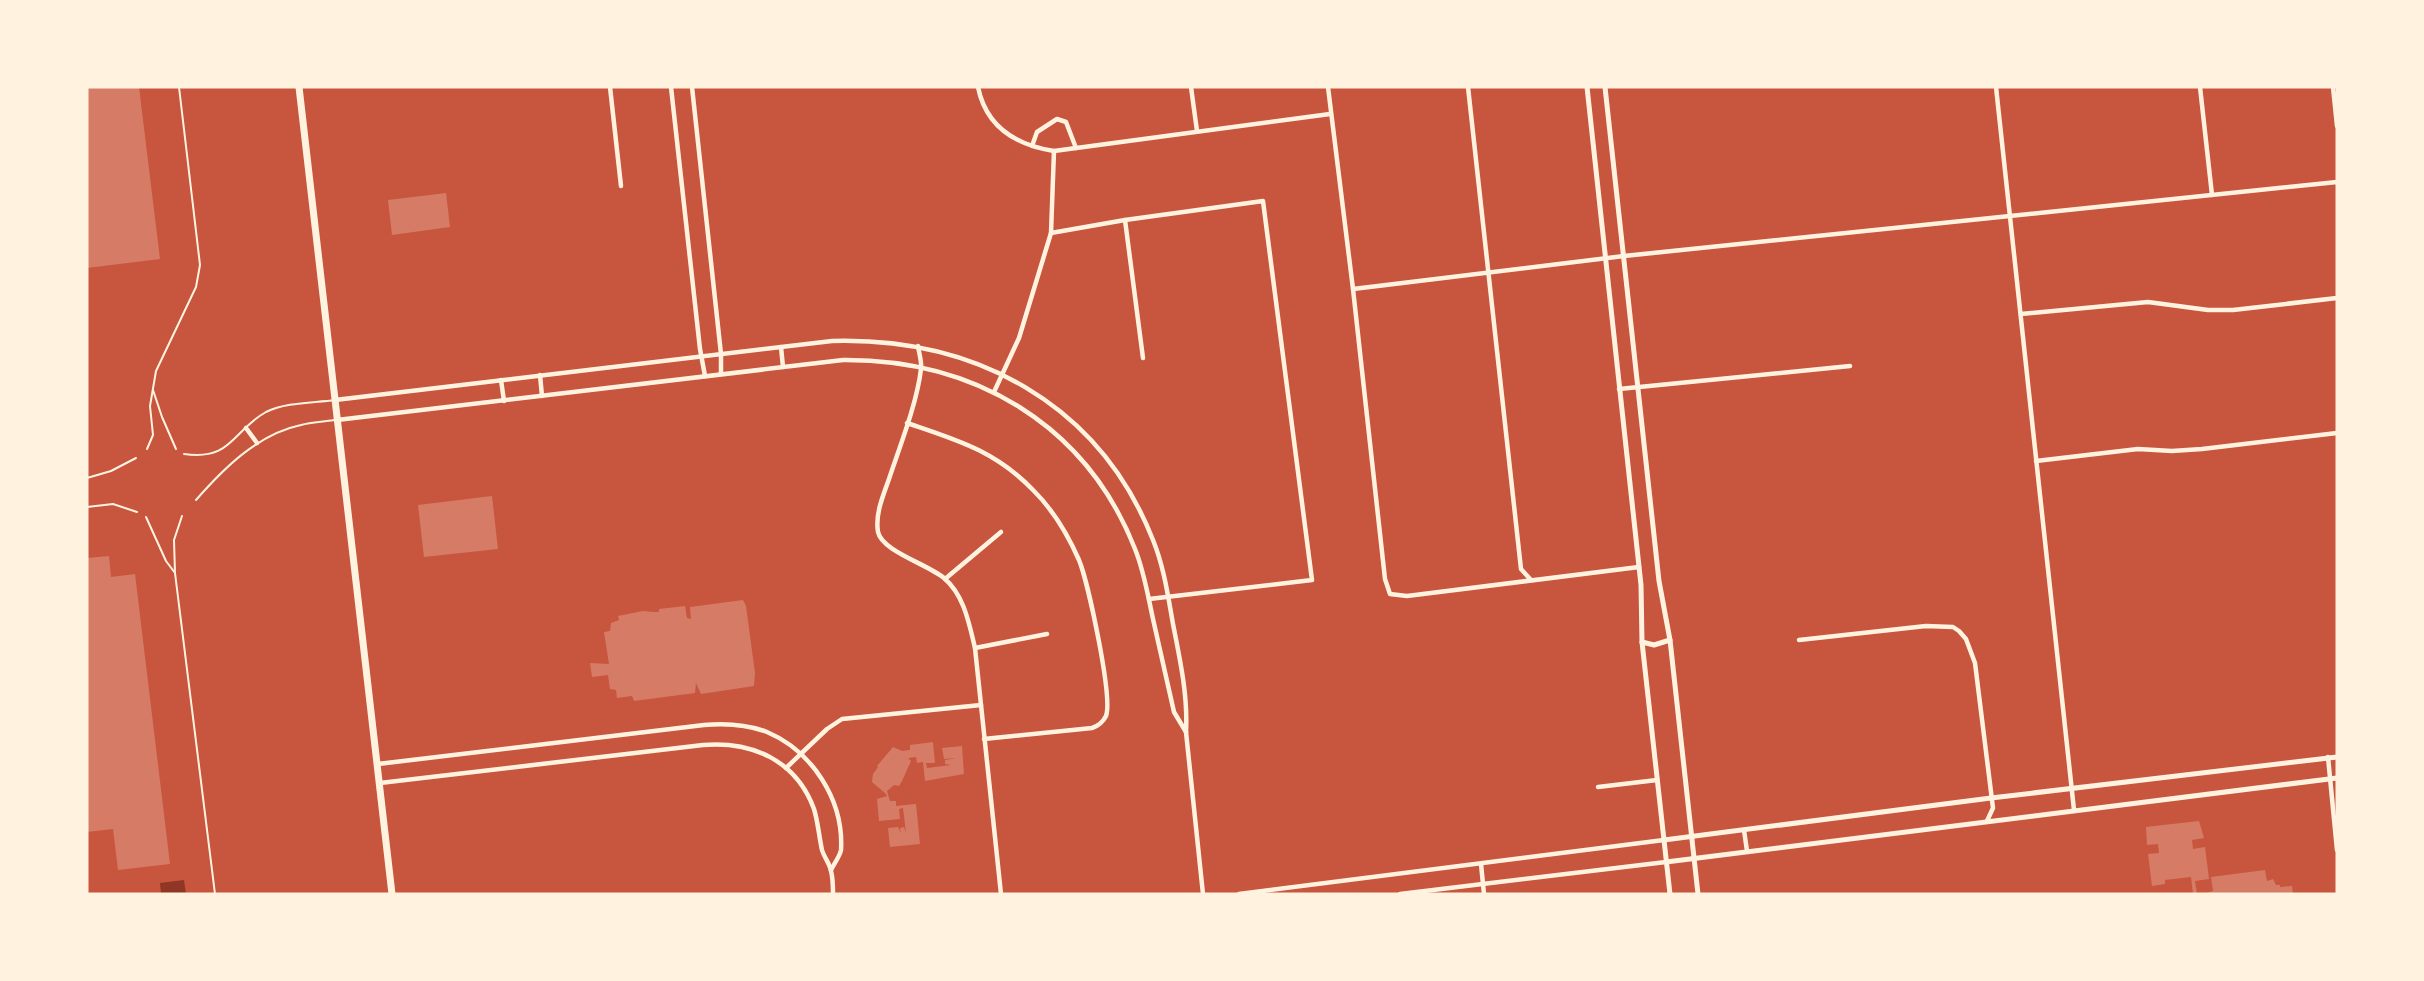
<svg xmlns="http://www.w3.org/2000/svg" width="2424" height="981" viewBox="0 0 2424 981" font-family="'PT Sans Narrow',sans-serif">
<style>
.water{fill:#8f3625}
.building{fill:#d67c66}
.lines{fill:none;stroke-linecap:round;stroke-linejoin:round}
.service{stroke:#fff3e0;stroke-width:2}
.minor{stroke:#fff3e0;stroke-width:4.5}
.tertiary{stroke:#fff3e0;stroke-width:5}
.primary{stroke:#fff3e0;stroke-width:7}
</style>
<rect width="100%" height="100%" fill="#c8553d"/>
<path class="water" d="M 184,880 L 186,894 L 161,894 L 160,883 Z"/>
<g class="building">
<path d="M 87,87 L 139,87 L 160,259 L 87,268 Z"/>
<path d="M 446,193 L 450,227 L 392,235 L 388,200 Z"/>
<path d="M 492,496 L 498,549 L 424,557 L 418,505 Z"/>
<path d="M 109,556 L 111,577 L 135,574 L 170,864 L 118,870 L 113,829 L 87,832 L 87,558 Z"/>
<path d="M 743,600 L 746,606 L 755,673 L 754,686 L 701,694 L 696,683 L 695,693 L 634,701 L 632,696 L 617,698 L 616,690 L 610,689 L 608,675 L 592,677 L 590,663 L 609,664 L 604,632 L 610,631 L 611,623 L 619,620 L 618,616 L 643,611 L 654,612 L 659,612 L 659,609 L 685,606 L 687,618 L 691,619 L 690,607 Z"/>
<path d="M 933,742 L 935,763 L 926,763 L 927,768 L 951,765 L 945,764 L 945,760 L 956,758 L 944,759 L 942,748 L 962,746 L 964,774 L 925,781 L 923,762 L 917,763 L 916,757 L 908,758 L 911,761 L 902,781 L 899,786 L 894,785 L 887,791 L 890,801 L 896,801 L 896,806 L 916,804 L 920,844 L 890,847 L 888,828 L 898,827 L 901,833 L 900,828 L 904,827 L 906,833 L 903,808 L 899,809 L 900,819 L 879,821 L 877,799 L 887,796 L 886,794 L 872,782 L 873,774 L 878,767 L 877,766 L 893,747 L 902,751 L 910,750 L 910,745 Z"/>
<path d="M 2199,821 L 2204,838 L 2192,840 L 2193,849 L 2205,847 L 2209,879 L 2195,881 L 2197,894 L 2193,894 L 2191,877 L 2165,880 L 2165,884 L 2152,886 L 2148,854 L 2159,853 L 2158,844 L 2147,845 L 2146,827 Z"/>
<path d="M 2265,870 L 2267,881 L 2273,879 L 2276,885 L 2280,885 L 2280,887 L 2292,886 L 2293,894 L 2202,894 L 2213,891 L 2211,877 Z"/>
</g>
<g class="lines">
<g class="service">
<path d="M 153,390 L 162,417 L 176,449"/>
<path d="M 147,449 L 153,435 L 150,406 L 156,371 L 196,287 L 200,265 L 179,87"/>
<path d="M 184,454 C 232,461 232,431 266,412 C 286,402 313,403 335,400"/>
<path d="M 87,478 L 111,471 L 136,458"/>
<path d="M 196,500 C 224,468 258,434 301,425 C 312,422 323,422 334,420"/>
<path d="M 87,507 L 113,504 L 137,512"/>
<path d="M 182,516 L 174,540 L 175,573 L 215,894"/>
<path d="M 146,517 L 166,561 L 175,573"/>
</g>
<g class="minor">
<path d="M 610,87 L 621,186"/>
<path d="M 671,87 L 700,349 L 705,376"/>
<path d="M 692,87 L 721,354 L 721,374"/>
<path d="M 978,87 C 986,127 1016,145 1054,151 L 1330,114"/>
<path d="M 1191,87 L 1197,131"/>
<path d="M 1328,87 L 1353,289 L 1385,579 L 1390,594 L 1407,596 L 1639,567"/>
<path d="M 1468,87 L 1521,569 L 1531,580"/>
<path d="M 1996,87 L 2074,810"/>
<path d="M 2200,87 L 2212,195"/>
<path d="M 2333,87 L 2337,126"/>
<path d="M 1032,146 L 1037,132 L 1057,119 L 1066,122 L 1076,148"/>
<path d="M 1125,220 L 1143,358"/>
<path d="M 1051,233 L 1125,220 L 1263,201 L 1312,580 L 1149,599"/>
<path d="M 1353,289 L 1624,256 L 2337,182"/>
<path d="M 2021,314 L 2148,302 L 2208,310 L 2233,310 L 2337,298"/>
<path d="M 918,346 C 919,353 922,362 921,369 C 917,403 900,446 889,479 C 883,496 875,514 878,532 C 882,551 927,564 944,578 C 964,595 969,623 975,648 L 1001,894"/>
<path d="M 781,347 L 783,367"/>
<path d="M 540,375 L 542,396"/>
<path d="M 501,380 L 504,401"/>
<path d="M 1619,389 L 1850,366"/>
<path d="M 994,392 L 1019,338 L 1051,233 L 1054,151"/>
<path d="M 335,400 L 832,341 C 975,337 1099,403 1153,540 C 1164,567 1168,596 1173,624 C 1180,660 1188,695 1186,732 L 1203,894"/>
<path d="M 337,420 L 843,360 C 974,359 1086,424 1135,549 C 1144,571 1148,596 1153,619 C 1160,650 1167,681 1174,712 L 1186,732"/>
<path d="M 907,423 C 957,440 996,451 1034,491 C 1053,510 1068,535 1079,560 C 1088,582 1113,697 1106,716 C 1103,722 1098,726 1092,728 L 984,739"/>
<path d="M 246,428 L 257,443"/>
<path d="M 2036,461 L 2138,449 L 2172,451 L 2202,449 L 2337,433"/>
<path d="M 945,579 L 1001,532"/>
<path d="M 1799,640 L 1926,626 L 1953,627 L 1959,631 L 1966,639 L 1975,663 L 1993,808 L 1987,821"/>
<path d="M 975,648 L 1047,634"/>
<path d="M 2328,757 L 2337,850"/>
<path d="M 378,764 L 704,725 C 726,723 746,724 767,732 C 812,751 844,800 841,850 C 840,856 834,864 831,870"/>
<path d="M 786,768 L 827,729 L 842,719 L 981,705"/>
<path d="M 380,783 L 703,745 C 752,741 796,760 814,809 C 818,822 819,836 822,850 C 824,857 830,864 831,871 C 833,878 833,887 833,894"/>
<path d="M 1598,787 L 1657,780"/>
<path d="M 1744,830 L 1747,851"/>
<path d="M 1481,864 L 1484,894"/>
<path d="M 1239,894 L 1664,840"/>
<path d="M 1400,894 L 1666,862"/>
</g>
<g class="tertiary">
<path d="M 1587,87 L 1641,585 L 1642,642 L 1670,894"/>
<path d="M 1605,87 L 1659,581 L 1670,640 L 1698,894"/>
<path d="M 1642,642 L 1654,645 L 1670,640"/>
<path d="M 1664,840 L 1991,798 L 2337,757"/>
<path d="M 1666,862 L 2337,778"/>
</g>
<path class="primary" d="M 299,87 L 392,894"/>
</g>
<rect width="2424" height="981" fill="none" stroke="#fff3e0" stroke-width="177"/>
</svg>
